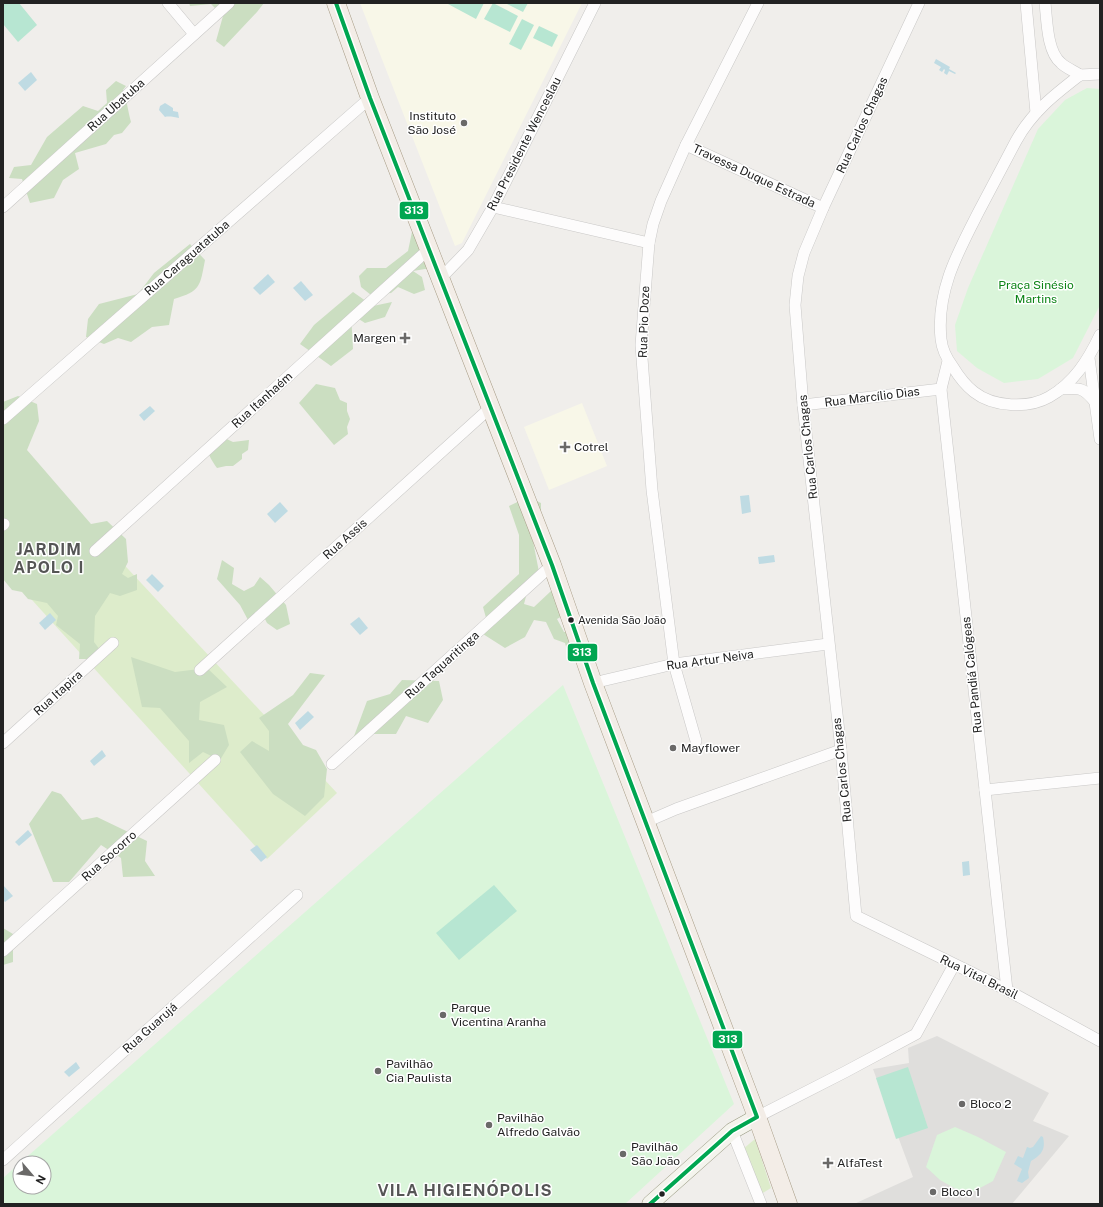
<svg xmlns="http://www.w3.org/2000/svg" width="1103" height="1207" viewBox="0 0 1103 1207" font-family="'Public Sans',sans-serif">
<style>
.residential{fill:#dfdedc}
.education{fill:#f8f7e8}
.grass{fill:#ddeccb}
.forest{fill:#cbdec1}
.park{fill:#daf5da}
.pitch{fill:#b7e6d2}
.water{fill:#bfdbe3}
.lines{fill:none;stroke-linecap:round;stroke-linejoin:round}
.street-casing{stroke:#c9c8c7;stroke-width:12}
.secondary-casing{stroke:#999a82;stroke-width:17}
.primary-casing{stroke:#a79c86;stroke-width:19}
.street{stroke:#fdfcfc;stroke-width:11}
.secondary{stroke:#f4f4ed;stroke-width:16}
.primary{stroke:#f3ede7;stroke-width:18}
.bus-1-casing{stroke:#fff;stroke-width:7}
.bus-1{stroke:#00a651;stroke-width:4}
.poi-dot{fill:#6a6968;stroke:#fff;stroke-width:1.5}
.bus-dot{fill:#222;stroke:#fff;stroke-width:1.5}
.labels{text-anchor:middle;stroke-width:3;stroke-linejoin:round;paint-order:stroke}
.bus-label{font-size:11px;fill:#222;stroke:#fff;text-anchor:start}
.street-label{font-size:12px;fill:#222;stroke:#fff}
.poi-label{font-size:12px;fill:#222;stroke:#fff;text-anchor:start}
.park-label{font-size:12px;fill:#0c8416;stroke:#fff}
.district-label{font-size:16px;font-weight:bold;letter-spacing:1px;fill:#555;stroke:#fff}
.line-badge{stroke:#fff;stroke-width:1.5}
.badge-label{font-size:11px;text-anchor:middle;font-weight:bold;fill:#fff}
</style>
<rect width="100%" height="100%" fill="#f0eeeb"/>
<path class="residential" d="M 937,1036 L 1049,1093 L 1033,1121 L 1069,1136 L 1012,1204 L 854,1204 L 913,1177 L 873,1069 L 909,1063 L 908,1048 Z"/>
<g class="education">
<path d="M 360,3 L 582,3 L 462,243 L 455,246 Z"/>
<path d="M 582,403 L 607,466 L 549,490 L 524,427 Z"/>
</g>
<g class="grass">
<path d="M 101,540 L 337,793 L 267,859 L 3,568 Z"/>
<path d="M 755,1139 L 771,1188 L 761,1194 L 743,1149 Z"/>
</g>
<g class="forest">
<path d="M 189,3 L 264,3 L 257,12 L 224,47 L 216,41 L 223,16 L 211,4 L 190,6 Z"/>
<path d="M 116,81 L 126,86 L 123,90 C 127,101 128,111 131,122 L 122,133 L 114,135 L 106,144 L 75,153 L 79,169 L 63,180 L 54,198 L 30,203 L 22,179 L 9,178 L 14,167 L 31,165 L 47,137 L 83,106 L 98,111 L 107,103 L 106,90 Z"/>
<path d="M 413,227 L 431,268 L 413,271 L 422,277 L 425,290 L 414,294 L 398,287 L 391,293 L 371,295 L 361,287 L 359,276 L 367,268 L 386,268 L 408,251 Z"/>
<path d="M 190,244 L 205,260 C 200,286 201,291 174,299 L 169,325 L 152,327 L 131,342 L 118,338 L 104,344 L 86,337 L 88,319 L 99,304 L 138,294 L 154,273 Z"/>
<path d="M 353,292 L 373,306 L 392,302 L 385,317 L 365,323 L 351,314 L 353,349 L 331,366 L 300,344 L 314,325 Z"/>
<path d="M 316,384 L 335,388 L 340,400 L 347,403 L 347,411 L 350,419 L 347,427 L 348,434 L 334,445 L 299,403 Z"/>
<path d="M 18,396 L 37,404 L 39,421 L 27,450 L 91,524 L 107,521 L 126,539 L 128,562 L 122,574 L 128,578 L 137,574 L 137,590 L 120,596 L 110,593 L 95,616 L 94,642 L 100,650 L 92,659 L 79,659 L 80,644 L 56,625 L 58,616 L 47,603 L 28,599 L 22,592 L 12,590 L 3,579 L 3,402 Z"/>
<path d="M 216,434 L 233,442 L 249,440 L 248,450 L 242,454 L 242,459 L 233,466 L 226,466 L 217,468 C 206,452 206,450 216,434 Z"/>
<path d="M 528,497 L 541,503 L 541,519 L 532,536 L 539,572 L 528,589 L 524,604 L 534,607 L 551,591 L 566,593 L 571,611 L 557,619 L 564,632 L 581,630 L 580,663 L 570,660 L 565,643 L 554,639 L 546,622 L 534,620 L 525,637 L 505,648 L 483,634 L 488,625 L 483,607 L 519,574 L 519,535 L 509,506 Z"/>
<path d="M 222,560 L 234,568 L 232,584 L 244,591 L 254,586 L 260,577 L 269,585 L 286,605 L 290,624 L 277,630 L 267,623 L 261,611 L 248,620 L 240,605 L 217,579 Z"/>
<path d="M 131,657 L 175,672 L 207,668 L 227,687 L 200,702 L 199,720 L 224,725 L 229,745 L 220,760 L 203,752 L 189,763 L 189,741 L 160,708 L 142,707 Z"/>
<path d="M 310,673 L 325,675 L 288,724 L 303,745 L 316,750 L 327,769 L 324,797 L 305,816 L 273,794 L 240,752 L 252,741 L 269,751 L 269,731 L 259,718 L 293,695 Z"/>
<path d="M 402,680 L 439,681 L 443,700 L 428,723 L 406,716 L 396,734 L 373,734 L 350,747 L 367,701 L 390,694 Z"/>
<path d="M 52,791 L 61,794 L 82,820 L 97,817 L 147,841 L 145,861 L 155,876 L 123,877 L 121,858 L 101,845 L 69,882 L 53,882 L 29,824 Z"/>
<path d="M 3,928 L 13,934 L 13,962 L 3,965 Z"/>
</g>
<g class="park">
<path d="M 1087,88 L 1100,89 L 1100,305 L 1073,358 L 1038,379 L 1004,383 L 977,368 L 957,351 L 955,325 L 968,288 L 1038,129 L 1065,100 Z"/>
<path d="M 563,685 L 734,1104 L 625,1204 L 3,1204 L 3,1178 L 20,1163 L 20,1187 L 44,1187 L 44,1163 L 20,1163 Z"/>
<path d="M 955,1127 L 978,1137 L 1006,1152 L 993,1181 L 967,1195 L 940,1180 L 926,1167 L 937,1135 Z"/>
</g>
<g class="pitch">
<path d="M 3,3 L 19,3 L 37,25 L 18,42 L 3,24 Z"/>
<path d="M 449,3 L 484,3 L 476,19 L 448,4 Z"/>
<path d="M 493,3 L 518,16 L 510,32 L 484,19 Z"/>
<path d="M 505,3 L 528,3 L 523,12 Z"/>
<path d="M 522,19 L 534,25 L 521,50 L 509,44 Z"/>
<path d="M 539,26 L 558,35 L 552,47 L 533,38 Z"/>
<path d="M 494,885 L 517,911 L 459,960 L 436,933 Z"/>
<path d="M 908,1067 L 928,1128 L 896,1139 L 876,1078 Z"/>
</g>
<g class="water">
<path d="M 936,59 L 950,67 L 949,69 L 956,73 L 955,74 L 949,71 L 947,75 L 944,73 L 945,70 L 944,69 L 942,72 L 939,70 L 941,67 L 934,63 Z"/>
<path d="M 31,72 L 37,80 L 25,91 L 18,83 Z"/>
<path d="M 165,103 L 173,108 L 173,111 L 178,112 L 179,118 C 175,117 168,116 165,117 L 159,110 L 160,106 Z"/>
<path d="M 268,274 L 275,282 L 260,295 L 253,288 Z"/>
<path d="M 301,281 L 313,295 L 305,301 L 293,288 Z"/>
<path d="M 150,406 L 155,411 L 144,421 L 139,415 Z"/>
<path d="M 749,495 L 751,512 L 742,514 L 740,496 Z"/>
<path d="M 280,502 L 288,511 L 275,523 L 267,514 Z"/>
<path d="M 774,555 L 775,562 L 759,564 L 758,557 Z"/>
<path d="M 152,574 L 164,586 L 158,592 L 146,580 Z"/>
<path d="M 50,613 L 56,620 L 45,630 L 39,623 Z"/>
<path d="M 359,617 L 368,628 L 360,635 L 350,624 Z"/>
<path d="M 308,711 L 314,717 L 300,730 L 295,723 Z"/>
<path d="M 102,750 L 106,756 L 94,766 L 90,761 Z"/>
<path d="M 28,830 L 32,835 L 19,846 L 15,842 Z"/>
<path d="M 257,845 L 267,857 L 261,862 L 250,850 Z"/>
<path d="M 969,861 L 970,875 L 963,876 L 962,862 Z"/>
<path d="M 3,885 L 13,896 L 5,902 L 3,900 Z"/>
<path d="M 76,1062 L 80,1068 L 69,1077 L 64,1072 Z"/>
<path d="M 1041,1136 L 1043,1137 C 1046,1150 1041,1155 1031,1161 L 1028,1172 L 1029,1178 L 1022,1183 L 1017,1181 L 1022,1169 L 1014,1164 L 1018,1156 L 1023,1158 L 1027,1147 L 1030,1148 L 1033,1147 Z"/>
</g>
<g class="lines">
<defs>
<g id="street">
<path d="M 168,3 L 194,34"/>
<path d="M 919,3 L 823,208 L 804,253 L 798,276 L 795,305 L 803,405 L 841,750 L 856,916 L 1007,990 L 1100,1041"/>
<path d="M 1026,3 L 1036,113"/>
<path d="M 1045,3 C 1047,20 1047,52 1061,63 C 1066,68 1074,71 1080,75"/>
<path d="M 1080,75 C 1054,95 1032,112 1016,141 C 1004,164 991,188 979,211 C 958,252 936,291 941,339 C 942,349 947,359 953,367 C 959,377 965,385 974,392 C 993,407 1028,409 1049,397 C 1074,383 1088,360 1100,335"/>
<path d="M 1080,75 L 1100,74"/>
<path d="M 686,145 L 823,208"/>
<path d="M 3,207 L 229,3"/>
<path d="M 493,207 L 649,243"/>
<path d="M 441,278 L 468,250 L 493,207 L 595,3"/>
<path d="M 1089,358 L 1100,439"/>
<path d="M 948,361 L 941,389 L 1007,990"/>
<path d="M 1061,389 C 1080,388 1083,387 1095,402"/>
<path d="M 803,405 L 941,389"/>
<path d="M 3,419 L 370,98"/>
<path d="M 3,525 L 4,524"/>
<path d="M 95,551 L 429,249"/>
<path d="M 200,670 L 490,408"/>
<path d="M 593,683 L 674,664 L 828,644"/>
<path d="M 696,741 L 674,664 L 652,490 L 641,345 L 649,243 L 653,224 L 661,201 L 686,145 L 758,3"/>
<path d="M 3,743 L 113,643"/>
<path d="M 332,764 L 552,565"/>
<path d="M 985,790 L 1100,778"/>
<path d="M 646,822 L 676,809 L 841,750"/>
<path d="M 3,951 L 215,760"/>
<path d="M 757,1117 L 845,1072 L 916,1034 L 954,965"/>
<path d="M 732,1131 L 761,1204"/>
<path d="M 3,1160 L 297,895"/>
</g>
<path id="secondary" d="M 650,1204 L 732,1131 L 757,1117"/>
<path id="primary" d="M 336,3 L 370,98 L 552,565 L 593,683 L 757,1117 L 788,1204"/>
</defs>
<use href="#street" class="street-casing"/>
<use href="#secondary" class="secondary-casing"/>
<use href="#primary" class="primary-casing"/>
<use href="#street" class="street"/>
<use href="#secondary" class="secondary"/>
<use href="#primary" class="primary"/>
<defs>
<path id="bus-1" d="M 336,3 L 370,98 L 552,565 L 593,683 L 757,1117 L 732,1131 L 650,1204"/>
</defs>
<use href="#bus-1" class="bus-1-casing"/>
<use href="#bus-1" class="bus-1"/>
</g>
<g class="poi-dot">
<circle cx="464" cy="123" r="4"/>
<path d="M403 332h4v4h4v4h-4v4h-4v-4h-4v-4h4z"/>
<path d="M563 441h4v4h4v4h-4v4h-4v-4h-4v-4h4z"/>
<circle cx="673" cy="748" r="4"/>
<circle cx="443" cy="1015" r="4"/>
<circle cx="378" cy="1071" r="4"/>
<circle cx="962" cy="1104" r="4"/>
<circle cx="489" cy="1125" r="4"/>
<circle cx="623" cy="1154" r="4"/>
<path d="M826 1157h4v4h4v4h-4v4h-4v-4h-4v-4h4z"/>
<circle cx="933" cy="1192" r="4"/>
</g>
<g class="bus-dot">
<circle cx="571" cy="620" r="3.5"/>
<circle cx="662" cy="1194" r="3.5"/>
</g>
<g class="labels">
<g class="bus-label">
<text x="578" y="624">Avenida São João</text>
</g>
<g class="street-label">
<text transform="translate(116 105) rotate(-42)" y="4">Rua Ubatuba</text>
<text transform="translate(862 125) rotate(-65)" y="4">Rua Carlos Chagas</text>
<text transform="translate(524 144) rotate(-63)" y="4">Rua Presidente Wenceslau</text>
<text transform="translate(754 176) rotate(25)" y="4">Travessa Duque Estrada</text>
<text transform="translate(187 258) rotate(-41)" y="4">Rua Caraguatatuba</text>
<text transform="translate(644 322) rotate(-88)" y="4">Rua Pio Doze</text>
<text transform="translate(872 397) rotate(-7)" y="4">Rua Marcílio Dias</text>
<text transform="translate(262 400) rotate(-42)" y="4">Rua Itanhaém</text>
<text transform="translate(808 447) rotate(-96)" y="4">Rua Carlos Chagas</text>
<text transform="translate(345 539) rotate(-42)" y="4">Rua Assis</text>
<text transform="translate(710 660) rotate(-8)" y="4">Rua Artur Neiva</text>
<text transform="translate(442 665) rotate(-42)" y="4">Rua Taquaritinga</text>
<text transform="translate(972 675) rotate(-96)" y="4">Rua Pandiá Calógeas</text>
<text transform="translate(58 693) rotate(-42)" y="4">Rua Itapira</text>
<text transform="translate(842 770) rotate(-96)" y="4">Rua Carlos Chagas</text>
<text transform="translate(109 856) rotate(-42)" y="4">Rua Socorro</text>
<text transform="translate(979 977) rotate(26)" y="4">Rua Vital Brasil</text>
<text transform="translate(150 1028) rotate(-42)" y="4">Rua Guarujá</text>
</g>
<g class="poi-label">
<text x="456" y="120" text-anchor="end">Instituto<tspan x="456" dy="14">São José</tspan></text>
<text x="396" y="342" text-anchor="end">Margen</text>
<text x="574" y="451">Cotrel</text>
<text x="681" y="752">Mayflower</text>
<text x="451" y="1012">Parque<tspan x="451" dy="14">Vicentina Aranha</tspan></text>
<text x="386" y="1068">Pavilhão<tspan x="386" dy="14">Cia Paulista</tspan></text>
<text x="970" y="1108">Bloco 2</text>
<text x="497" y="1122">Pavilhão<tspan x="497" dy="14">Alfredo Galvão</tspan></text>
<text x="631" y="1151">Pavilhão<tspan x="631" dy="14">São João</tspan></text>
<text x="837" y="1167">AlfaTest</text>
<text x="941" y="1196">Bloco 1</text>
</g>
<g class="park-label">
<text x="1036" y="289">Praça Sinésio<tspan x="1036" dy="14">Martins</tspan></text>
</g>
<g class="district-label">
<text x="49" y="555">JARDIM<tspan x="49" dy="18">APOLO I</tspan></text>
<text x="465" y="1196">VILA HIGIENÓPOLIS</text>
</g>
</g>
<g class="line-badge">
<rect x="399" y="201" width="30" height="19" rx="4" fill="#00a651"/>
<rect x="567" y="643" width="31" height="19" rx="4" fill="#00a651"/>
<rect x="712" y="1030" width="31" height="19" rx="4" fill="#00a651"/>
</g>
<g class="badge-label">
<text x="414" y="214">313</text>
<text x="582" y="656">313</text>
<text x="728" y="1043">313</text>
</g>
<rect width="1103" height="1207" fill="none" stroke="#222222" stroke-width="8"/>
<g transform="translate(32 1175) rotate(118)"><circle r="19" fill="#ffffff" stroke="#a7a7a7"/>
<path d="M0-3L7 15L0 10L-7 15Z" fill="#6a6968"/>
<text y="-6" font-size="11" font-weight="bold" text-anchor="middle" fill="#222222">N</text>
</g>
</svg>
